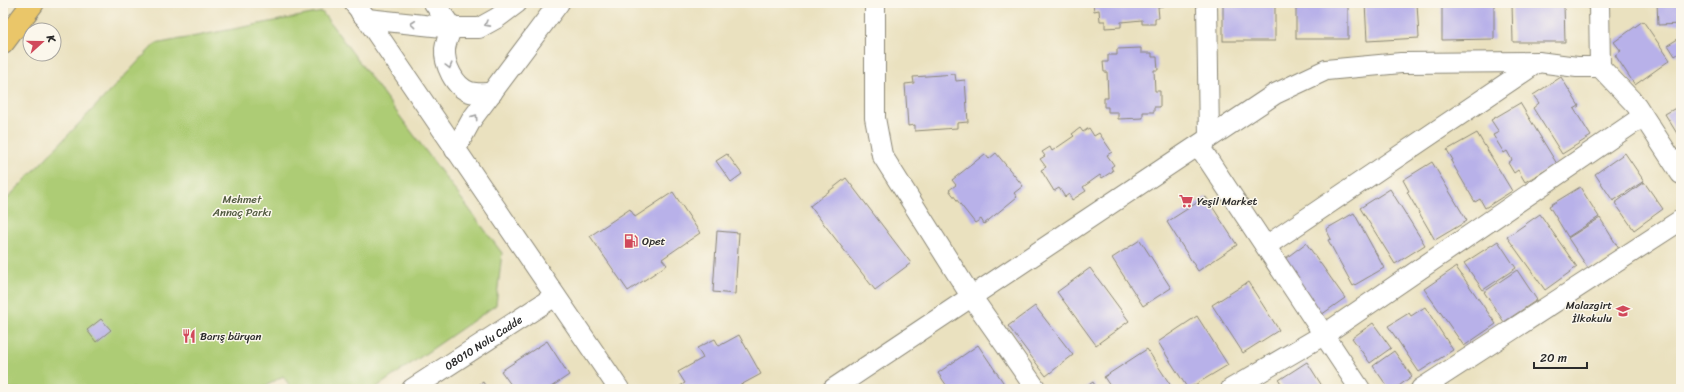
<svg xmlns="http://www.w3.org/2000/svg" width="1684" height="392" viewBox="0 0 1684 392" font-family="Sriracha,sans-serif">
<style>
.green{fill:#adcc74;stroke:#6c7c50}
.building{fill:#b8b1e9}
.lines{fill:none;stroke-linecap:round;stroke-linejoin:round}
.minor-casing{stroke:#8a8675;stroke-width:22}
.highway-casing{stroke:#8a8675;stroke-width:24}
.minor{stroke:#fff;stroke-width:20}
.highway{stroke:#eac669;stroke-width:22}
.oneway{stroke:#a0a0a0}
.labels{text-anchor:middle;stroke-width:3;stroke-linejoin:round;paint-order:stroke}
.park-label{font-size:11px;fill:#525b41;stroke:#fbf7ec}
.poi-label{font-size:11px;fill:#2b2b2b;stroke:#fbf7ec;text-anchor:start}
.street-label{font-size:11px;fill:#2b2b2b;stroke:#fbf7ec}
</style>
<rect width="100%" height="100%" fill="#fbf7ec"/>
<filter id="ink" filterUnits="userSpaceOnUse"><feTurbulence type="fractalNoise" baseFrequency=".025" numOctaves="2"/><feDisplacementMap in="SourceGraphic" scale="8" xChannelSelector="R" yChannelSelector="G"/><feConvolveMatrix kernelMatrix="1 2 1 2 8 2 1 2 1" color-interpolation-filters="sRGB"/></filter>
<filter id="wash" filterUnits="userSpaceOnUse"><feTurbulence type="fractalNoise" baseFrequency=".012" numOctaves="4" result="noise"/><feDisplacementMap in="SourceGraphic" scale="16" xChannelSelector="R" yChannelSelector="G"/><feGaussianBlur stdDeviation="0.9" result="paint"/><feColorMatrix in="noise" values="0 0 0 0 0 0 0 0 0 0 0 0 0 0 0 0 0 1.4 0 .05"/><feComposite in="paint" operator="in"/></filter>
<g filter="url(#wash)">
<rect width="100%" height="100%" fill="#eae1bf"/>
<path class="green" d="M 322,12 L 502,253 L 496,305 L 374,389 L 292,389 L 283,376 L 261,389 L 3,389 L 3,203 L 155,44 Z"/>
<g id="blocks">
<g class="building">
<path d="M 1093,3 L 1163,3 L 1163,6 L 1158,7 L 1159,18 L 1155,18 L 1155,24 L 1142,24 L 1142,20 L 1121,22 L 1121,27 L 1105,28 L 1105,21 L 1100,21 L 1099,10 L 1094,11 Z"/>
<rect x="1223" y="3" width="52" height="38"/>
<rect x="1296" y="3" width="52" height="36"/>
<path d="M 1365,3 L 1417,3 L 1419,38 L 1367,41 Z"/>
<path d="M 1442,3 L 1494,3 L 1494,39 L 1442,40 Z"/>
<path d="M 1657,3 L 1681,3 L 1681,24 L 1658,25 Z"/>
<path d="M 1512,4 L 1564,4 L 1565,42 L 1513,42 Z"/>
<path d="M 1643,21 L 1670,60 L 1635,85 L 1615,55 L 1621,51 L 1614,42 Z"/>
<path d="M 1681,37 L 1681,52 L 1675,56 L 1668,45 Z"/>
<path d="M 1141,48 L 1141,53 L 1152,53 L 1152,57 L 1157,57 L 1158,70 L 1154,70 L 1155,91 L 1160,91 L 1160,107 L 1154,107 L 1154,112 L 1143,112 L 1143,118 L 1118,119 L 1118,112 L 1108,112 L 1108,107 L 1104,107 L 1104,98 L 1108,98 L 1107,72 L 1104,72 L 1103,62 L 1108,62 L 1108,55 L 1117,55 L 1117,49 Z"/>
<path d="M 955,74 L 956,81 L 965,80 L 968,122 L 957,123 L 957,128 L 915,131 L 915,125 L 908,126 L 905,84 L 914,83 L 913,77 Z"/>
<path d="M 1561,77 L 1579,106 L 1574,109 L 1591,136 L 1562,154 L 1533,108 L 1539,103 L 1533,95 Z"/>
<path d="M 1520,103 L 1557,164 L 1525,182 L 1518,170 L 1514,173 L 1508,163 L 1512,160 L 1507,151 L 1504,153 L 1493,135 L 1499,132 L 1491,120 Z"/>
<path d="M 1681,105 L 1681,140 L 1665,114 Z"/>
<path d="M 1080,128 L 1083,132 L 1089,128 L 1094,136 L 1099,133 L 1112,152 L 1107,155 L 1114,165 L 1111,167 L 1113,171 L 1102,178 L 1100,175 L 1083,187 L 1086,191 L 1072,200 L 1069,194 L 1065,197 L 1059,188 L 1054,191 L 1041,170 L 1046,167 L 1040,159 L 1045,156 L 1042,152 L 1050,147 L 1052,151 L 1074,136 L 1072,134 Z"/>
<path d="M 1477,133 L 1512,191 L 1485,208 L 1480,199 L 1475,202 L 1451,161 L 1453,160 L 1447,150 Z"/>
<path d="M 996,153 L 1023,186 L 1014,193 L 1017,197 L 984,224 L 981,219 L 975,223 L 949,190 L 956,185 L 952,180 L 985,154 L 989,159 Z"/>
<path d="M 1625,153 L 1644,181 L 1613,201 L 1595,174 Z"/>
<path d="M 727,154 L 742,174 L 731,182 L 716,161 Z"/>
<path d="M 1432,162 L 1467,221 L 1435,240 L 1407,192 L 1409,191 L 1403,180 Z"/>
<path d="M 846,178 L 911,263 L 875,290 L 810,206 Z"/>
<path d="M 1644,182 L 1663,209 L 1634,230 L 1615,203 Z"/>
<path d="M 1580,187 L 1599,217 L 1568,237 L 1549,206 Z"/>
<path d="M 1390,189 L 1425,245 L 1395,264 L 1360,208 Z"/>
<path d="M 673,192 L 700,233 L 662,259 L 667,265 L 628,291 L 590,236 L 630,209 L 635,217 Z"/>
<path d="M 1206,197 L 1237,245 L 1198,271 L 1167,222 Z"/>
<path d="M 1354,213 L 1384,268 L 1353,286 L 1328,240 L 1331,239 L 1326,229 Z"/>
<path d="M 1540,214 L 1577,267 L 1545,290 L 1507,237 Z"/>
<path d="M 1600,218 L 1619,249 L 1588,268 L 1568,238 Z"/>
<path d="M 717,231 L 739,233 L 735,294 L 713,292 Z"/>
<path d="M 1140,240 L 1171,288 L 1143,306 L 1112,258 Z"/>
<path d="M 1498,241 L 1516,268 L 1483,290 L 1464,263 Z"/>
<path d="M 1306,243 L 1345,298 L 1321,315 L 1282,261 Z"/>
<path d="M 1456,267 L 1496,324 L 1464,346 L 1424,289 Z"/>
<path d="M 1090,268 L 1129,321 L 1096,345 L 1057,292 Z"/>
<path d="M 1517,270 L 1537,300 L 1504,322 L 1484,292 Z"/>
<path d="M 1248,282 L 1279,330 L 1243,353 L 1212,305 Z"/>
<path d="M 1035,306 L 1073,355 L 1046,376 L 1008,326 Z"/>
<path d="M 1425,307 L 1453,350 L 1419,372 L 1388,326 L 1409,313 L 1411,316 Z"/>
<path d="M 1197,316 L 1228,365 L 1188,389 L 1158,342 Z"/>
<path d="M 101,319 L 111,330 L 96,342 L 87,330 Z"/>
<path d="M 1373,323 L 1391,348 L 1370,363 L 1352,338 Z"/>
<path d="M 739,335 L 761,374 L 737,387 L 738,389 L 682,389 L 680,386 L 685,383 L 678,372 L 703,358 L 697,348 L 715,339 L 719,346 Z"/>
<path d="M 547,341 L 569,375 L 548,389 L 514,389 L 501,371 Z"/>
<path d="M 978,345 L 1005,385 L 999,389 L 949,389 L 938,373 Z"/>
<path d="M 1147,349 L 1173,389 L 1112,389 L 1104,377 Z"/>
<path d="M 1394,351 L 1412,376 L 1395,389 L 1389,389 L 1373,366 Z"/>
<path d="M 1307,362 L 1324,389 L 1284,389 L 1279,380 Z"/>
<path d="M 483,382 L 487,389 L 472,389 Z"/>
<path d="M 1093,382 L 1097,389 L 1083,389 Z"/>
</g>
</g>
</g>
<g filter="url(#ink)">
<use href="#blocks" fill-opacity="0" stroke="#8a8675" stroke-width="1"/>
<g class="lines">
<defs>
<g id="minor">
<path d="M 354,3 L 367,19 L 619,389"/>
<path d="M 434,3 L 452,28"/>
<path d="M 875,3 L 875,118 L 882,155 L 971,296 L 1036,389"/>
<path d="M 1207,3 L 1209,138"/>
<path d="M 1599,3 L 1600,67"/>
<path d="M 361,13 L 367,19 L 452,28 L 479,28 L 497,18 L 517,3"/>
<path d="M 452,28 C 449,35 446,41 445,49 C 444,64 454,87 470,92 C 476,94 486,93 492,93"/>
<path d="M 1199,146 L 1360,389"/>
<path d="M 455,150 L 472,119 L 559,3"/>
<path d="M 1266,246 L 1538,62"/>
<path id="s1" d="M 412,389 L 555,296"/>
<path d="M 833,389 L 1275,94 L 1326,70 L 1401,63 L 1538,62 L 1577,67 L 1600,67 L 1636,105 L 1681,174"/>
<path d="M 1231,389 L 1325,334 L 1642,117"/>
<path d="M 1421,389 L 1681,220"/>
</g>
<path id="highway" d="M 3,43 L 33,3"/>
</defs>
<use href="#minor" class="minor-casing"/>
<use href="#highway" class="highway-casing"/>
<use href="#minor" class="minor"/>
<use href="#highway" class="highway"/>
</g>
<defs><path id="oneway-chevron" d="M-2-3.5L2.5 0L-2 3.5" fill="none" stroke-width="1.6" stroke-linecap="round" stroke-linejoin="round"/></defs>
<g class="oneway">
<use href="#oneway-chevron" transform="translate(413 24) rotate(-174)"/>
<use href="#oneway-chevron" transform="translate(487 24) rotate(151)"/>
<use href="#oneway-chevron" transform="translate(449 66) rotate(75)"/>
<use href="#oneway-chevron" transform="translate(475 117) rotate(-55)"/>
</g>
</g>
<defs>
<symbol id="supermarket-bare" viewBox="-9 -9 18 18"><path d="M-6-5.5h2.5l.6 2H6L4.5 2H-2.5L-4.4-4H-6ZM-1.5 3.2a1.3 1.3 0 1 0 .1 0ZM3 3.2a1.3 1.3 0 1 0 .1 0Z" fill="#d1495b" stroke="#fbf7ec" stroke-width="2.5" paint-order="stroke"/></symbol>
<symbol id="fuel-bare" viewBox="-9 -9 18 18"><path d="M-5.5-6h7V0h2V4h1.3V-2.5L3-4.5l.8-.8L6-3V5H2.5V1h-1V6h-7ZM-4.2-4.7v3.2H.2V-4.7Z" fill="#d1495b" stroke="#fbf7ec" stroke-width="2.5" paint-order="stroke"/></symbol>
<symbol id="school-bare" viewBox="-9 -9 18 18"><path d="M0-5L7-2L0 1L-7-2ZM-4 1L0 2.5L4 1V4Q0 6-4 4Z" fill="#d1495b" stroke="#fbf7ec" stroke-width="2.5" paint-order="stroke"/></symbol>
<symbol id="restaurant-bare" viewBox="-9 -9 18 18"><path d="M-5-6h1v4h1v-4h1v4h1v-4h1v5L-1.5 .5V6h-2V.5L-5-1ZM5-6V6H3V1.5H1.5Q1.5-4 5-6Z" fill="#d1495b" stroke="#fbf7ec" stroke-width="2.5" paint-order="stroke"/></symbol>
</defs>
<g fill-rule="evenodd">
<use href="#supermarket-bare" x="1176" y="191" width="20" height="20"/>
<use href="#fuel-bare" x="621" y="231" width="20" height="20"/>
<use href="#school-bare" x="1613" y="301" width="20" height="20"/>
<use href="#restaurant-bare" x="179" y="326" width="20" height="20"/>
</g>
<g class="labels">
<g class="park-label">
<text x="242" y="203">Mehmet<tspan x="242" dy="13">Annaç Parkı</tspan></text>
</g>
<g class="poi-label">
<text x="1197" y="205">Yeşil Market</text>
<text x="642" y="245">Opet</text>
<text x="1612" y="309" text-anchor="end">Malazgirt<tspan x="1612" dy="13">İlkokulu</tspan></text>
<text x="200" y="340">Barış büryan</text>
</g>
<g class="street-label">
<text dy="4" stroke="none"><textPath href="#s1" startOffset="85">08010 Nolu Cadde</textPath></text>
</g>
</g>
<rect width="1684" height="392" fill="none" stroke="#fbf7ec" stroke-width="16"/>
<g transform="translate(42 42) rotate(69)"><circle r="19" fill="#fbf7ec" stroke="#a8a59f"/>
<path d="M0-3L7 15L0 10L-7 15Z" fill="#d1495b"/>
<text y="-6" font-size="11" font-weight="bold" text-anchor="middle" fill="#2b2b2b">K</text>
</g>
<path d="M1534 362v6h53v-6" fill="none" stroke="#2b2b2b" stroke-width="2"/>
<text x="1540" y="362" font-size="12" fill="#2b2b2b" stroke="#fbf7ec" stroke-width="3" paint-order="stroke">20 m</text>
</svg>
